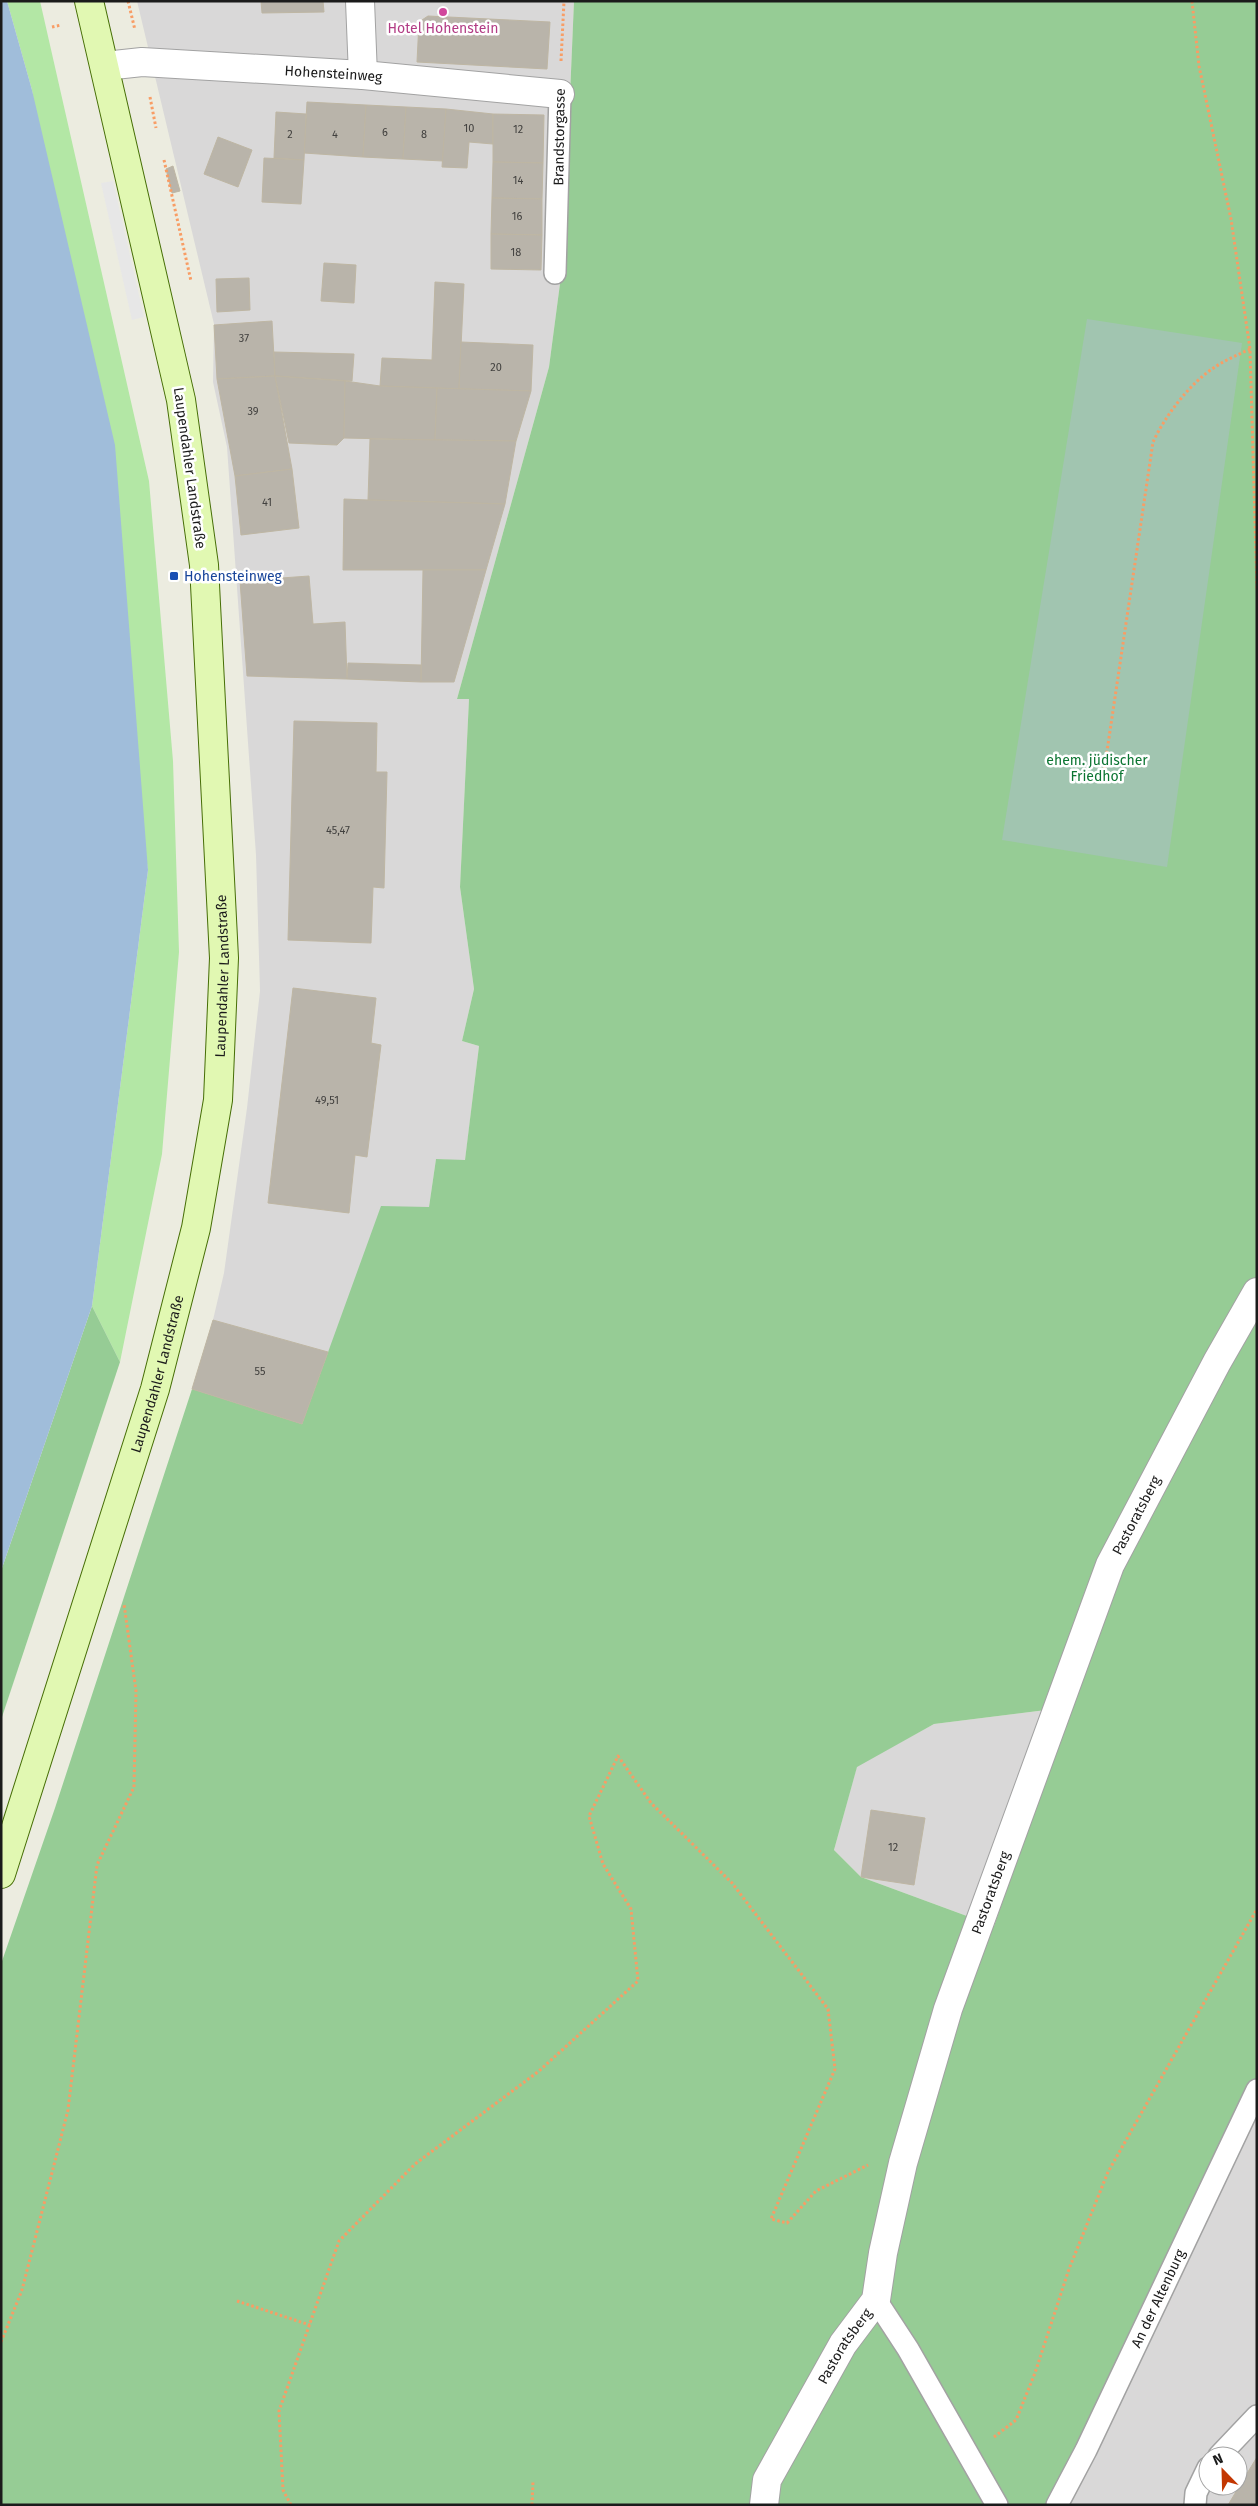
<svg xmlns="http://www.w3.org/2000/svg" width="1258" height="2506" viewBox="0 0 1258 2506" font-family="'Fira Sans',sans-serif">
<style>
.residential{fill:#d9d8d8;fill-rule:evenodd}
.grass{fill:#b3e7a5}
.forest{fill:#96cc95;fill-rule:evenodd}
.cemetery{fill:#a1c5b0}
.parking{fill:#e7e7e7}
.water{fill:#a0bdda}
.building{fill:#b9b4aa;stroke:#beb6a3}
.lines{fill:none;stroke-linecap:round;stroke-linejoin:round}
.lane-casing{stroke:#a2a2a2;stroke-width:24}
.street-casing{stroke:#a2a2a2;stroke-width:30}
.secondary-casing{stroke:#466e06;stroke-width:30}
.path{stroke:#f89d65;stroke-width:3;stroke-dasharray:2.5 2.5;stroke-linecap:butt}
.lane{stroke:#fff;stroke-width:21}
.street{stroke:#fff;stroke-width:28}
.secondary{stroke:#e1f8b2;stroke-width:28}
.hotel-dot{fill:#d1479c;stroke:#fff;stroke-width:2}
.transit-dot{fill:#1a4fb4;stroke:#fff;stroke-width:2}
.labels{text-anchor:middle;stroke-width:5;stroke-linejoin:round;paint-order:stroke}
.number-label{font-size:11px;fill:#42413f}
.hotel-label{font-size:14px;fill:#b23c85;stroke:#fff}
.street-label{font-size:14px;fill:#1b1b1b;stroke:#fff}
.transit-label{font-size:14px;fill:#164399;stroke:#fff;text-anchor:start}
.park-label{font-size:14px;fill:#0c7532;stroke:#fff}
</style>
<rect width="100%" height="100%" fill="#ecece0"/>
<g class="residential">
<path d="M 137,1 L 574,1 L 563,261 L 549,367 L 457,699 L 469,699 L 460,887 L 474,989 L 462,1041 L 479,1046 L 465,1161 L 436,1159 L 429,1207 L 328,1352 L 302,1424 L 192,1389 L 213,1320 L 224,1273 L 247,1108 L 260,991 L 256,855 L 227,447 L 213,382 L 214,324 Z"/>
<path d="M 1047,1710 L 967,1916 L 861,1877 L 834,1850 L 857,1766 L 934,1724 Z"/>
<path d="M 1257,2076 L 1257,2505 L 1058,2505 ZM 1208,2456 L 1238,2456 L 1238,2486 L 1208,2486 Z"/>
</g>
<path class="grass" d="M 7,1 L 40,1 L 149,481 L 173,761 L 179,952 L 162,1154 L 120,1362 L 92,1306 L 148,870 L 32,90 Z"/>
<g class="forest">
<path d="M 574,1 L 1257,1 L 1257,2076 L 1058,2505 L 1,2505 L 1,1964 L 55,1808 L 192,1389 L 302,1424 L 381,1206 L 429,1207 L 436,1159 L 465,1160 L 479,1046 L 462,1041 L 474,989 L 460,887 L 469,699 L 457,699 L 549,367 L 563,261 ZM 1070,1707 L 994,1926 L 861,1877 L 834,1850 L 857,1767 L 934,1724 Z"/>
<path d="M 92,1306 L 120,1362 L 1,1720 L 1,1571 Z"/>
</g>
<path class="cemetery" d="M 1087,319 L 1242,343 L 1167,867 L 1002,840 Z"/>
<path class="parking" d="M 113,181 L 144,317 L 132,320 L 101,183 Z"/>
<path class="water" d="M 1,1 L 7,1 L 32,90 L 115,445 L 148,870 L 92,1306 L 1,1571 Z"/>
<g class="building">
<path d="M 261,1 L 323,1 L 324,12 L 262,13 Z"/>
<path d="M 428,16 L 550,22 L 547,69 L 417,62 L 419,22 Z"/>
<path d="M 307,102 L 366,105 L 363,157 L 304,153 Z"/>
<path d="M 366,105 L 406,107 L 403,159 L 363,157 Z"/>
<path d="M 406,107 L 446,109 L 443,161 L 403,159 Z"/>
<path d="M 446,109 L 493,114 L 493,144 L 469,142 L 467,168 L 442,167 Z"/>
<path d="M 276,112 L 306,114 L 304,160 L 274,158 Z"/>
<path d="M 493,114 L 544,115 L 543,163 L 493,162 Z"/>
<path d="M 218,137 L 252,150 L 238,187 L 204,174 Z"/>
<path d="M 264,158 L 304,160 L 301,204 L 262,202 Z"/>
<path d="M 493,162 L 543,163 L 542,199 L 492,198 Z"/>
<path d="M 173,166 L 180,191 L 172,193 L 166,169 Z"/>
<path d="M 492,198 L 542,199 L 542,235 L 491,234 Z"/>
<path d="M 491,234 L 542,235 L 541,270 L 491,269 Z"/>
<path d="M 324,263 L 356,265 L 354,303 L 321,301 Z"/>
<path d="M 249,278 L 250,310 L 217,312 L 216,279 Z"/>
<path d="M 435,282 L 464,284 L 459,389 L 380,386 L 382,358 L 432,360 Z"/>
<path d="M 272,321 L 275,376 L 217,379 L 214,325 Z"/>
<path d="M 461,342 L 533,345 L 531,391 L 459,389 Z"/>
<path d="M 274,352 L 354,354 L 352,381 L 275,376 Z"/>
<path d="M 275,376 L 292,469 L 235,476 L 217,379 Z"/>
<path d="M 275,376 L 345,381 L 344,438 L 337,445 L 289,443 Z"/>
<path d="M 345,381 L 380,386 L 437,388 L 435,440 L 344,438 Z"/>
<path d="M 437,388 L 531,391 L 516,441 L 435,440 Z"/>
<path d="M 370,439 L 516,441 L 505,504 L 368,500 Z"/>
<path d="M 292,469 L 299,528 L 241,535 L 235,476 Z"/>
<path d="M 344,499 L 368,500 L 505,504 L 486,570 L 343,570 Z"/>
<path d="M 423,570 L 486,570 L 454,682 L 421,682 Z"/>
<path d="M 309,576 L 313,624 L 345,622 L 347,679 L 247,676 L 240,581 Z"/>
<path d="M 348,663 L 421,665 L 421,682 L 347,679 Z"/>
<path d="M 294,721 L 377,723 L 376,772 L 387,772 L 384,888 L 373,887 L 371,943 L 288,940 Z"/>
<path d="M 293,988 L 376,998 L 371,1043 L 381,1045 L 367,1157 L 355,1155 L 349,1213 L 268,1203 Z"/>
<path d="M 213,1320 L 328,1352 L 302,1424 L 192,1389 Z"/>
<path d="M 871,1810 L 925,1818 L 914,1885 L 861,1877 Z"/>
<path d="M 1257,2457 L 1257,2505 L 1228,2505 Z"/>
</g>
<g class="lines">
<defs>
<g id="lane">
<path d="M 555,273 L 560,94"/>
<path d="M 876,2300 L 908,2349 L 997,2505"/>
<path d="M 1219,2456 L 1257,2416"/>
<path id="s1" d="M 1057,2505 L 1086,2450 L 1257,2090"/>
<path d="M 1195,2505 L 1196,2493 L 1208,2468"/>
</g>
<g id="street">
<path d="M 360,1 L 363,75"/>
<path id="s2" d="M 105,66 L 142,62 L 363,75 L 560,94"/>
<path id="s3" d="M 764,2505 L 767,2480 L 843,2344 L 876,2300 L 883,2253 L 903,2163 L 948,2009 L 1110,1565 L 1217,1362 L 1257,1292"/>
</g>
<g id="secondary">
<path id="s4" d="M 1,1874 L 155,1389 L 196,1228 L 218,1100 L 224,958 L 204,565 L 181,400 L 89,1"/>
</g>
</defs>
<use href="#lane" class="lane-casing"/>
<use href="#street" class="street-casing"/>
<use href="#secondary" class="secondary-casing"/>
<g class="path">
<path d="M 128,1 L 135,30"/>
<path d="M 1192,1 L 1199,66 L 1231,219 L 1250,349 L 1257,590"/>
<path d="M 52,27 L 61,25"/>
<path d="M 561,61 L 564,1"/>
<path d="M 150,97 L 156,128"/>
<path d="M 164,160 L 191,281"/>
<path d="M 1103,778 L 1153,442 C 1165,416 1190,383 1215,367 C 1225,360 1238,355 1250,349"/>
<path d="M 237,2301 L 310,2325"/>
<path d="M 1,2342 L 22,2290 L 68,2110 L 97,1865 L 134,1787 L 136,1691 L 124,1604"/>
<path d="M 994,2437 L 1016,2420 L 1035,2373 L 1069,2269 L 1108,2172 L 1257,1909"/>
<path d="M 291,2505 L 283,2490 L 279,2411 L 339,2241 L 415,2164 L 539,2071 L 638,1981 L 631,1909 L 603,1864 L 589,1816 L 618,1756 L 651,1803 L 732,1883 L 828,2009 L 835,2069 L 771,2219 L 787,2223 L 816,2191 L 868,2165"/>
<path d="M 532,2505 L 533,2481"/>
</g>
<use href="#lane" class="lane"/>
<use href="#street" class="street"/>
<use href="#secondary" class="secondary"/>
</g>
<circle class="hotel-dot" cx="443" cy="12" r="5"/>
<rect class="transit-dot" x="169" y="571" width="10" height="10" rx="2.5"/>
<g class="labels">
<g class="number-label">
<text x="469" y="132">10</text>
<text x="518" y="133">12</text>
<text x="385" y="136">6</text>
<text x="290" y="138">2</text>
<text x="335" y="138">4</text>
<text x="424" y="138">8</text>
<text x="518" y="184">14</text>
<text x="517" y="220">16</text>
<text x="516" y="256">18</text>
<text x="244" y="342">37</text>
<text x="496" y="371">20</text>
<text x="253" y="415">39</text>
<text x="267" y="506">41</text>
<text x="338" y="834">45,47</text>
<text x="327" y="1104">49,51</text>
<text x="260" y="1375">55</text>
<text x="893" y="1851">12</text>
</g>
<g class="hotel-label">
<text x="443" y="33">Hotel Hohenstein</text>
</g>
<g class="street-label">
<text dy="5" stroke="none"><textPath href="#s2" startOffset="229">Hohensteinweg</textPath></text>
<text transform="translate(559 137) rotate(-89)" y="5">Brandstorgasse</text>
<text transform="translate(190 468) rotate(82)" y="5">Laupendahler Landstraße</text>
<text dy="5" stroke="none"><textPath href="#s4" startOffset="929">Laupendahler Landstraße</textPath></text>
<text dy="5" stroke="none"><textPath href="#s4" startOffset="524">Laupendahler Landstraße</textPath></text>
<text dy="5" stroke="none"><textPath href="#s3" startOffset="1065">Pastoratsberg</textPath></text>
<text dy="5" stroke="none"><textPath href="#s3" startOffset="660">Pastoratsberg</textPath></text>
<text dy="5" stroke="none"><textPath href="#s1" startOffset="230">An der Altenburg</textPath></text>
<text dy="5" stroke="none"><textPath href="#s3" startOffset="180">Pastoratsberg</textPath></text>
</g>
<g class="transit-label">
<text x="184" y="581">Hohensteinweg</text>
</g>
<g class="park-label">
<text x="1097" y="765">ehem. jüdischer<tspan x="1097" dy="16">Friedhof</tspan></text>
</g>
</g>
<rect width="1258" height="2506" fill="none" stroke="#1b1b1b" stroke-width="5"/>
<g transform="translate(1223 2471) rotate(337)"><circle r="24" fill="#ffffff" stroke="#a4a4a4"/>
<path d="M0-4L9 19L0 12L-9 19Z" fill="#c33702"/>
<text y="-8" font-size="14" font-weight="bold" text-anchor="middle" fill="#1b1b1b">N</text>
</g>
</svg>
